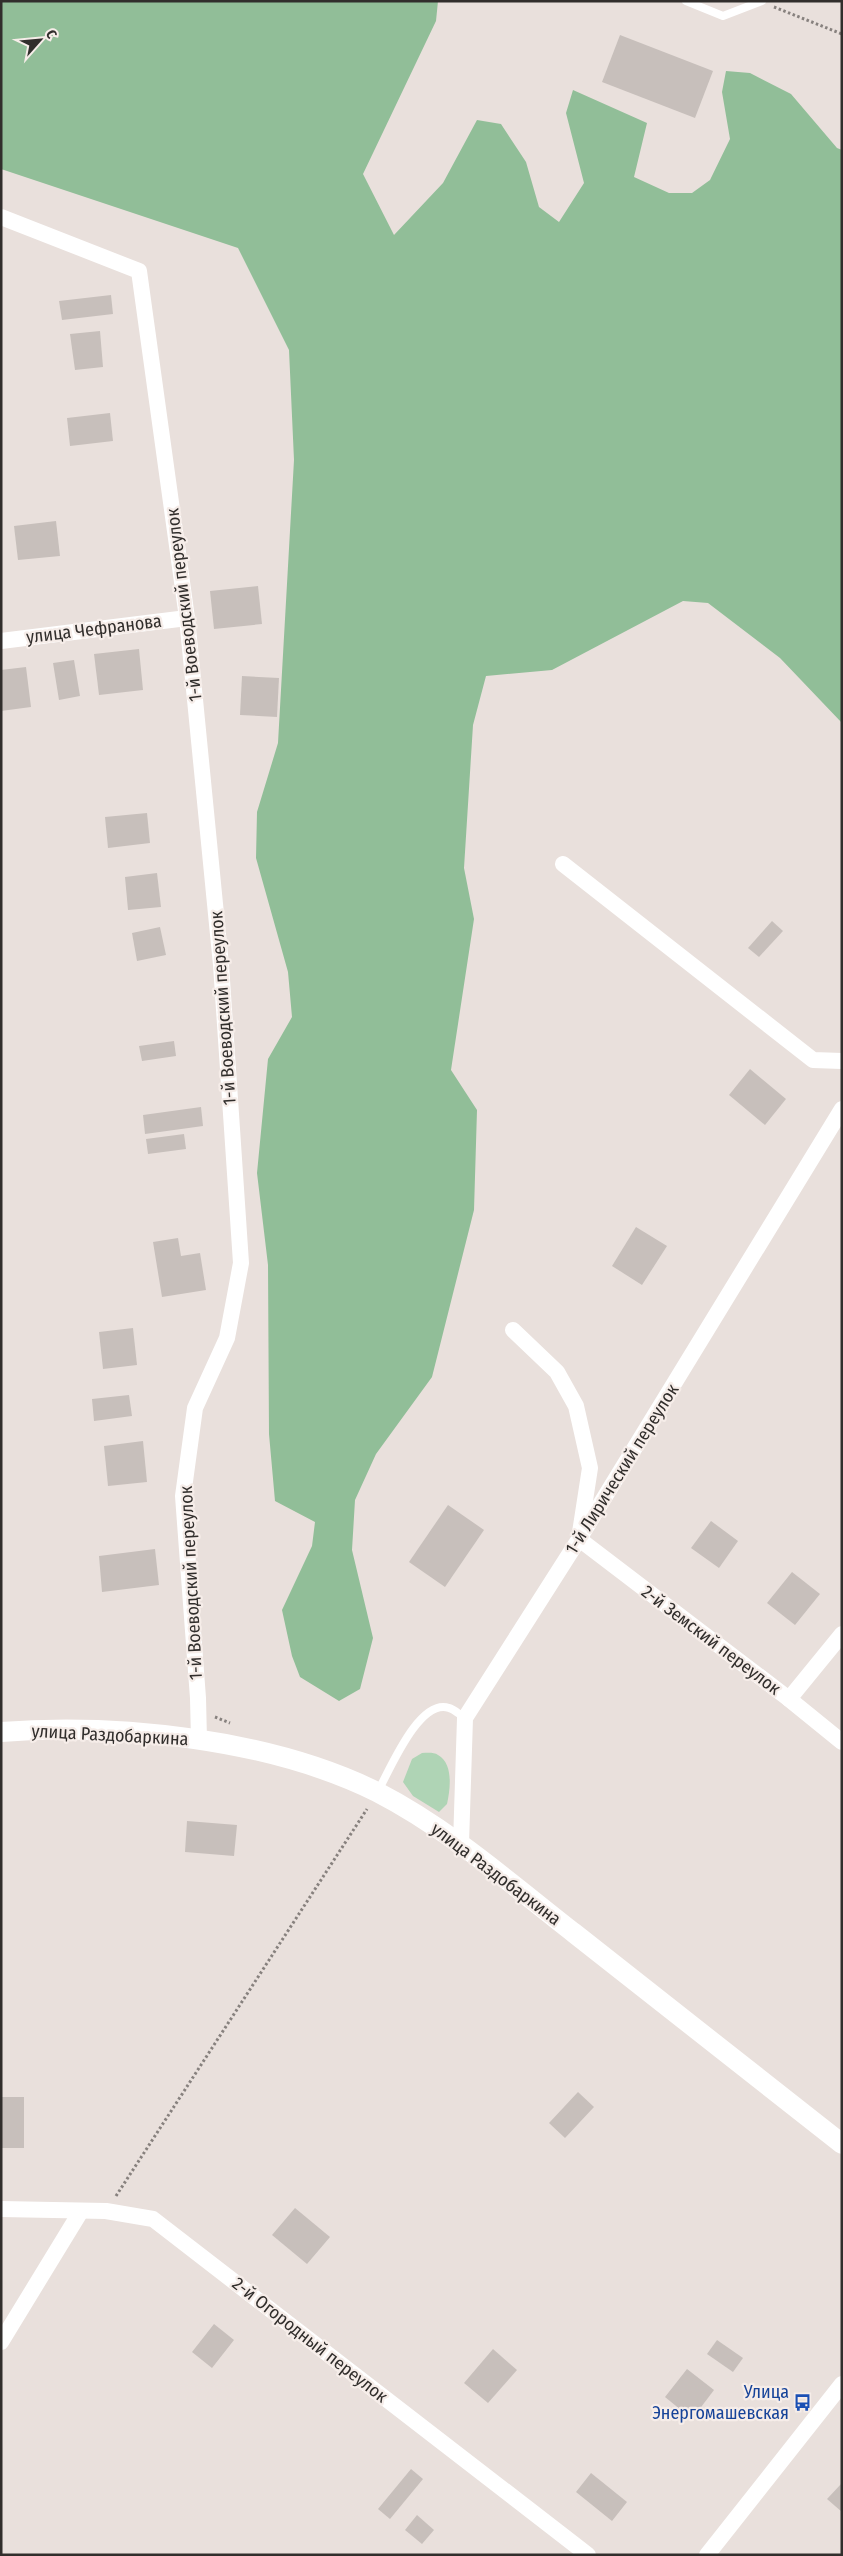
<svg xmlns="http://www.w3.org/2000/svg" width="843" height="2556" viewBox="0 0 843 2556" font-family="'Fira Sans Condensed',sans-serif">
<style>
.green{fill:#afd4b5}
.forest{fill:#91be98}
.building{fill:#c7bfbb}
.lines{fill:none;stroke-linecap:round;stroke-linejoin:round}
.path{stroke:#87817e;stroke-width:3;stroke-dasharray:2.5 2.5;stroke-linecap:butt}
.service{stroke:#fff;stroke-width:8}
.minor{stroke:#fff;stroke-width:16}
.tertiary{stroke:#fff;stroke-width:20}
.labels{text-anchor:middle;stroke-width:4.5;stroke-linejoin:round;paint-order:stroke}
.street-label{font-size:18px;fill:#312e2c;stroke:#f6ede9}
.transit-label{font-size:18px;fill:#164399;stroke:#f6ede9;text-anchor:end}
</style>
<rect width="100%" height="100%" fill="#e9e0dc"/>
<path class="green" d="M 422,1753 C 427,1753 434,1752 438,1755 C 454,1764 450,1790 447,1804 L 439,1812 L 413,1796 L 403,1782 L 412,1759 Z"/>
<path class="forest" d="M 1,1 L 438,1 L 436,21 L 363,174 L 394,235 L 443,183 L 477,120 L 501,124 L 526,162 L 539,207 L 559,222 L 584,183 L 566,113 L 573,90 L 647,123 L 634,177 L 669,193 L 692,193 L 710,180 L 730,139 L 722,92 L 726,71 L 750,73 L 791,94 L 837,148 L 842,150 L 842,723 L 780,658 L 708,603 L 683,601 L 552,670 L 486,676 L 473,725 L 464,868 L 474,919 L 451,1070 L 477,1110 L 474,1210 L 432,1377 L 376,1454 L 355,1500 L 352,1550 L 373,1638 L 360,1689 L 339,1701 L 300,1677 L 292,1656 L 282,1610 L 312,1546 L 315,1522 L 275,1501 L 269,1434 L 268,1265 L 257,1173 L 268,1059 L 292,1017 L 288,972 L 256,858 L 257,812 L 278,743 L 294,460 L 289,350 L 238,248 L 1,169 Z"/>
<g class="building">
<path d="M 620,35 L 713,71 L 695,118 L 602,82 Z"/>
<path d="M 111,295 L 113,314 L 62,320 L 59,301 Z"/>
<path d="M 100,331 L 103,367 L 75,370 L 70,334 Z"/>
<path d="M 110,413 L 113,441 L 70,446 L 67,418 Z"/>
<path d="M 56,521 L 60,556 L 18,560 L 14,526 Z"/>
<path d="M 258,586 L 262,624 L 214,629 L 210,591 Z"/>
<path d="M 139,649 L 143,690 L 99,695 L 94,654 Z"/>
<path d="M 74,660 L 80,696 L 59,700 L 53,663 Z"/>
<path d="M 26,667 L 31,707 L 1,711 L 1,670 Z"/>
<path d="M 242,676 L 279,678 L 277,717 L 240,715 Z"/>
<path d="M 147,813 L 150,843 L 108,848 L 105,817 Z"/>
<path d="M 157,873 L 161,907 L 128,910 L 125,877 Z"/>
<path d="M 772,921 L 783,931 L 759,957 L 748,948 Z"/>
<path d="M 160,927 L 166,955 L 137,961 L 132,933 Z"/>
<path d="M 174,1041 L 176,1056 L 142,1061 L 139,1046 Z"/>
<path d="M 750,1069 L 786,1099 L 765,1125 L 729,1095 Z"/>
<path d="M 201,1107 L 203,1126 L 145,1134 L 143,1115 Z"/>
<path d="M 184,1134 L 186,1149 L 148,1154 L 146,1139 Z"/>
<path d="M 636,1227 L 667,1246 L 642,1285 L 612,1266 Z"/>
<path d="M 178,1238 L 181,1256 L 200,1253 L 206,1290 L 162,1297 L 153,1242 Z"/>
<path d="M 133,1328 L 137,1365 L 103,1369 L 99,1332 Z"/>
<path d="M 129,1395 L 132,1416 L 94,1421 L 92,1399 Z"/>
<path d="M 143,1441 L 147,1482 L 108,1486 L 104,1446 Z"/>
<path d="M 448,1505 L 484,1530 L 445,1587 L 409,1562 Z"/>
<path d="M 711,1521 L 738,1541 L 719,1568 L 691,1548 Z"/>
<path d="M 155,1549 L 159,1585 L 102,1592 L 99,1556 Z"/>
<path d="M 792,1572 L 820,1594 L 795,1625 L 767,1603 Z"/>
<path d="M 187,1821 L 237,1825 L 234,1856 L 185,1852 Z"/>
<path d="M 578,2092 L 594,2107 L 565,2138 L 549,2123 Z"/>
<rect x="1" y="2097" width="23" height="51"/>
<path d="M 295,2208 L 330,2237 L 307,2264 L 272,2235 Z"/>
<path d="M 214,2324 L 234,2340 L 212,2368 L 192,2352 Z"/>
<path d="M 717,2340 L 743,2358 L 733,2372 L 707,2354 Z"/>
<path d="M 493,2349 L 517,2370 L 488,2403 L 464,2383 Z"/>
<path d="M 687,2369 L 714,2390 L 692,2419 L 665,2397 Z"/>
<path d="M 411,2469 L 423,2479 L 390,2519 L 378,2509 Z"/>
<path d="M 591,2473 L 627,2502 L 612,2521 L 576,2492 Z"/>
<path d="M 842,2483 L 842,2512 L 827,2499 Z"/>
<path d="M 417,2515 L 434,2530 L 422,2544 L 405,2530 Z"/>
</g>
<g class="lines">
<g class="path">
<path d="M 774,7 L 842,34"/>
<path d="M 215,1717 L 230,1723"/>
<path d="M 116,2196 L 367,1809"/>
</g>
<g class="service">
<path d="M 686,1 L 723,16 L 762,1"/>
<path d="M 378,1791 C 390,1770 419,1698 449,1708 C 454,1709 460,1715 465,1718"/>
</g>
<g class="minor">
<path d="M 1,217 L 139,271 L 187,618 L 221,965 L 241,1263 L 227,1338 L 195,1408 L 183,1496 L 198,1698 L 199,1740"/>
<path d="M 1,641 L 187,618"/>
<path d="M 563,864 L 813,1060 L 842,1061"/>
<path d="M 513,1330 L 557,1372 L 576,1406 L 590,1468 L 579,1539 L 789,1699 L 842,1742"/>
<path d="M 789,1699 L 842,1634"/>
<path d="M 461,1844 L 465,1718 L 579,1539 L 842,1109"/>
<path d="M 1,2209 L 106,2211 L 153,2219 L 588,2555"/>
<path d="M 1,2342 L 81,2211"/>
<path d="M 707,2555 L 842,2384"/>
</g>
<path class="tertiary" d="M 1,1732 C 119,1723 270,1739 377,1792 C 449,1829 511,1884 574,1933 C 664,2004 753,2074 842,2144"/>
</g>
<defs>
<symbol id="bus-bare" viewBox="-9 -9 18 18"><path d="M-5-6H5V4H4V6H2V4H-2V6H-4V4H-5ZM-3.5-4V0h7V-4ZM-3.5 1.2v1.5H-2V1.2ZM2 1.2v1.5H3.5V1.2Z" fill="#1a4fb4" stroke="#f6ede9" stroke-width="2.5" paint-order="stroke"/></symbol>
</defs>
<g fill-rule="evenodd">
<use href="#bus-bare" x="790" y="2390" width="25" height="25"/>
</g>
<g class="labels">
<g class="street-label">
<text transform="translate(184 605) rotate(-97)" y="6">1-й Воеводский переулок</text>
<text transform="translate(94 629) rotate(-7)" y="6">улица Чефранова</text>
<text transform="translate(223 1008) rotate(-94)" y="6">1-й Воеводский переулок</text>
<text transform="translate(622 1469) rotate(-58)" y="6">1-й Лирический переулок</text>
<text transform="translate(191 1583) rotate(-93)" y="6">1-й Воеводский переулок</text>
<text transform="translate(711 1640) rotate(37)" y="6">2-й Земский переулок</text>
<text transform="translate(110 1735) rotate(3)" y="6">улица Раздобаркина</text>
<text transform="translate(496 1874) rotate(37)" y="6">улица Раздобаркина</text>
<text transform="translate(310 2340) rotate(38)" y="6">2-й Огородный переулок</text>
</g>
<g class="transit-label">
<text x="789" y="2398">Улица<tspan x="789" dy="21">Энергомашевская</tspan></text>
</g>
</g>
<rect width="843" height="2556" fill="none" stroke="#312e2c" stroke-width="5"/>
<g transform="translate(40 40) rotate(63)" stroke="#f6ede9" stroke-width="4" paint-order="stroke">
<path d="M0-4L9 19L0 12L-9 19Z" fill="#312e2c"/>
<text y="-8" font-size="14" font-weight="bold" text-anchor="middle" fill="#312e2c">С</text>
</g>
</svg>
